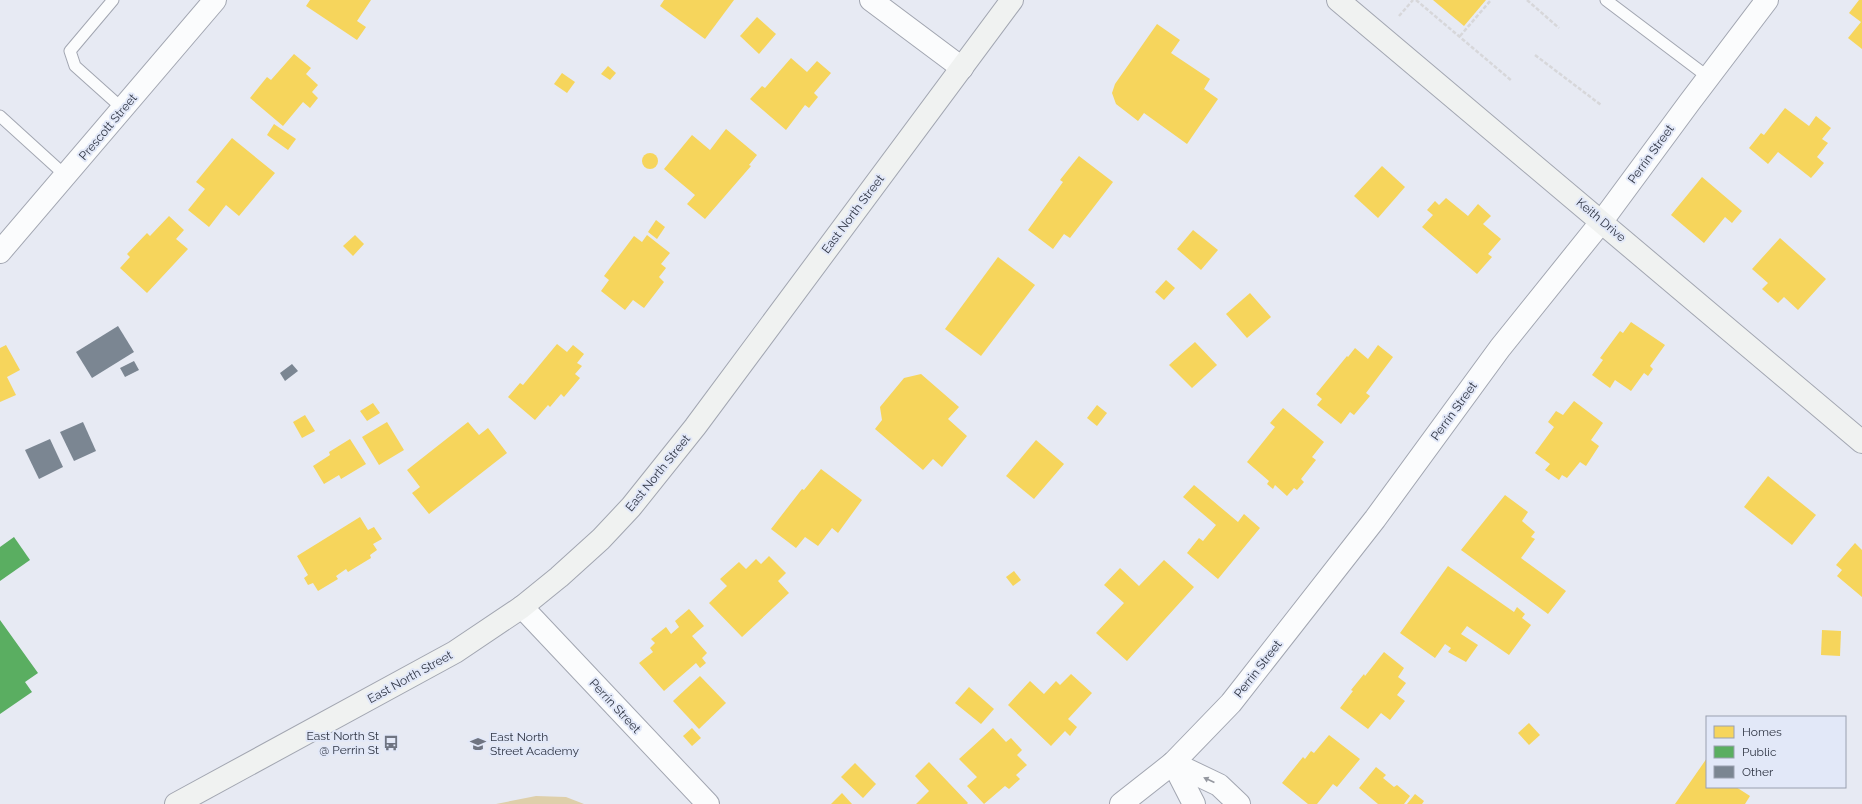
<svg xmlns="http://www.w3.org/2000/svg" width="1862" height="804" viewBox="0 0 1862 804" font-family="Raleway,sans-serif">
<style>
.green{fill:#decfaa}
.homes{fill:#f6d55c}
.public{fill:#5aae61}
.building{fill:#7b8692}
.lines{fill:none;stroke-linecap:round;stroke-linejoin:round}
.lane-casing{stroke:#a2a6b1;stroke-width:13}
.street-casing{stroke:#a2a6b1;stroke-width:24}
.secondary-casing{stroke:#a2a6b1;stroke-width:24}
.path{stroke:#d7d7da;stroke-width:2.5;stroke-dasharray:4 2;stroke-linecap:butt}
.lane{stroke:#fbfcfd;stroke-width:11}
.street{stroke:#fbfcfd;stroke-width:22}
.secondary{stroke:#f0f2f1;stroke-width:22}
.oneway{fill:#9598a0}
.labels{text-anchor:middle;stroke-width:4;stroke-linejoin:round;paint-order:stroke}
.street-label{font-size:12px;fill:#2f3544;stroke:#e2e8f8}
.poi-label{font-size:12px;fill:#2f3544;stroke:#e2e8f8;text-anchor:end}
</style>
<rect width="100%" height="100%" fill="#e7eaf3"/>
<path class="green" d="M 536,796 L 566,797 L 584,804 L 496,804 Z"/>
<g class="homes">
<path d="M 310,0 L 371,0 L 357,21 L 366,27 L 357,40 L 306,6 Z"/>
<path d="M 664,0 L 734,0 L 705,39 L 660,6 Z"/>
<path d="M 1433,0 L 1486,0 L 1464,26 Z"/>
<path d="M 1859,0 L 1862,0 L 1862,49 L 1848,38 L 1861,22 L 1849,13 Z"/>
<path d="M 757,17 L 776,34 L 759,54 L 740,36 Z"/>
<path d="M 1157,24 L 1180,40 L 1171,53 L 1210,79 L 1204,89 L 1218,99 L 1187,144 L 1144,113 L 1138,121 L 1116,104 L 1112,93 L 1115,84 Z"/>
<path d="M 294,54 L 311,68 L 306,74 L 318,85 L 312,92 L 318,98 L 310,108 L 303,102 L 283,126 L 250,98 L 267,77 L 271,80 Z"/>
<path d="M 791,58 L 807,72 L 817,61 L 831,73 L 814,93 L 818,97 L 809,108 L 805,105 L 786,130 L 750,99 L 762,86 L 765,88 Z"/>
<path d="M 608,66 L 616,73 L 610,80 L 601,74 Z"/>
<path d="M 562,73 L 575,82 L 567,93 L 554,84 Z"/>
<path d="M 1785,108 L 1809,126 L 1816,116 L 1831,128 L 1822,139 L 1828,143 L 1817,157 L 1824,163 L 1811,178 L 1778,152 L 1768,164 L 1749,148 L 1761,133 L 1764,135 Z"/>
<path d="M 274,124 L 296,139 L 288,150 L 267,135 Z"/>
<path d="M 726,129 L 757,155 L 749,165 L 751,166 L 705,219 L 687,204 L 695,195 L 664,169 L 692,135 L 710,150 Z"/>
<path d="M 232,138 L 275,173 L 239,216 L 226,205 L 209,227 L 188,210 L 205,189 L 196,182 Z"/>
<circle cx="650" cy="161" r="8"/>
<path d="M 1079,156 L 1113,182 L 1070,238 L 1064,234 L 1053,249 L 1028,230 L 1063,182 L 1060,180 Z"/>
<path d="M 1382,166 L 1405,187 L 1378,218 L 1354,196 Z"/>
<path d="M 1702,177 L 1742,211 L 1732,223 L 1725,217 L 1704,243 L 1671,215 Z"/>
<path d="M 1446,198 L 1468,216 L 1478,204 L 1491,216 L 1483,224 L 1501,239 L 1488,254 L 1492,257 L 1477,274 L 1422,227 L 1433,215 L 1427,210 L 1435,201 L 1439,205 Z"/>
<path d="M 169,216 L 184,230 L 176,239 L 188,249 L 147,293 L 120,268 L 130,257 L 127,254 L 147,233 L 150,236 Z"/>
<path d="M 656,220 L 665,227 L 657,239 L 648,232 Z"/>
<path d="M 1193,230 L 1218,250 L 1201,270 L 1177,249 Z"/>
<path d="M 355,235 L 364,244 L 353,256 L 343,246 Z"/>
<path d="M 647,235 L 670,253 L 661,264 L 666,268 L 659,277 L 664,282 L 644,308 L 633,300 L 625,310 L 601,291 L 609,280 L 604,276 L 634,236 L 642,242 Z"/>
<path d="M 1780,238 L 1826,279 L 1798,310 L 1784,297 L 1778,303 L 1762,289 L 1768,283 L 1752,269 Z"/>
<path d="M 998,257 L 1035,285 L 981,356 L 945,329 Z"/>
<path d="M 1166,280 L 1175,288 L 1164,300 L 1155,292 Z"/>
<path d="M 1250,293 L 1271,317 L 1247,338 L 1226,314 Z"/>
<path d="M 1631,322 L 1665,345 L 1650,366 L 1653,369 L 1648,376 L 1644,373 L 1631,391 L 1615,380 L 1610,388 L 1592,375 L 1603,360 L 1600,358 L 1620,331 L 1623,333 Z"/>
<path d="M 1195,342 L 1217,365 L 1192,388 L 1169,365 Z"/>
<path d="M 557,344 L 567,352 L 573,345 L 584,354 L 577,363 L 582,366 L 575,374 L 580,378 L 564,397 L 561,394 L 550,407 L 548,405 L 535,420 L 508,397 L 520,383 L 523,385 Z"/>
<path d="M 6,345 L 20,370 L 7,377 L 16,395 L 0,402 L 0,348 Z"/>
<path d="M 1378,345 L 1393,357 L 1366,393 L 1370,396 L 1354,415 L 1350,412 L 1341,424 L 1317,405 L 1322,399 L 1316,394 L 1347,356 L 1348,357 L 1355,348 L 1368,359 Z"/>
<path d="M 921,374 L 959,407 L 948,419 L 967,436 L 942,467 L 933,459 L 923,470 L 875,429 L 882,420 L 880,407 L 904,378 Z"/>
<path d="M 1574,401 L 1603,423 L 1591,440 L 1599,446 L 1586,466 L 1580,462 L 1567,478 L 1562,475 L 1559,480 L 1545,470 L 1550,464 L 1535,453 L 1554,427 L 1548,422 L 1556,411 L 1563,415 Z"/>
<path d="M 373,403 L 380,413 L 367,421 L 360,411 Z"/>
<path d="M 1097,405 L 1107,413 L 1097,426 L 1087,418 Z"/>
<path d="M 1283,408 L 1324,442 L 1312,457 L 1316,460 L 1301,479 L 1304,482 L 1297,490 L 1294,488 L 1287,496 L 1275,485 L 1273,489 L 1267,484 L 1269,481 L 1247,462 L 1275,427 L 1270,423 Z"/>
<path d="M 305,415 L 315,431 L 302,438 L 293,422 Z"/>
<path d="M 387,422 L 404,450 L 379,465 L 362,437 Z"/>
<path d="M 468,422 L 479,435 L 488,428 L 507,453 L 429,514 L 412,493 L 420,487 L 407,470 Z"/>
<path d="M 350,439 L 366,464 L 341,479 L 339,475 L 324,484 L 313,466 L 330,455 L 329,452 Z"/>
<path d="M 1036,440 L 1064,464 L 1034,499 L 1006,476 Z"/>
<path d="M 821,469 L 862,500 L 838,533 L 832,528 L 818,546 L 805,537 L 796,548 L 771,529 L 802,489 L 804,490 Z"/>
<path d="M 1768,476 L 1816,515 L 1792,545 L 1744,507 Z"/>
<path d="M 1194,485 L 1238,522 L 1244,514 L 1260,528 L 1218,579 L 1187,553 L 1199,538 L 1203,541 L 1216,525 L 1183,497 Z"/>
<path d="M 1505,495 L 1528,512 L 1522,521 L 1535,532 L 1531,537 L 1535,539 L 1521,558 L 1566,591 L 1548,614 L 1461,550 Z"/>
<path d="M 360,517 L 368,530 L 374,527 L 382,539 L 373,544 L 377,550 L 370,555 L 371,558 L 348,572 L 346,569 L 336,576 L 338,579 L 318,591 L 313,583 L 308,585 L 304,578 L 308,575 L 297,556 Z"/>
<path d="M 1855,543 L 1862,550 L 1862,597 L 1837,576 L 1842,570 L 1836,565 Z"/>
<path d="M 769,556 L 786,573 L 778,581 L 789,593 L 742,637 L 709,603 L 727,586 L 720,579 L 739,562 L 746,569 L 756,559 L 761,564 Z"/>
<path d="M 1164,560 L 1194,587 L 1127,661 L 1096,633 L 1124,603 L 1104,585 L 1120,568 L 1139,586 Z"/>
<path d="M 1448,566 L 1514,612 L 1517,607 L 1525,614 L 1522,618 L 1531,625 L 1509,655 L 1467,626 L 1461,634 L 1478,645 L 1466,662 L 1448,652 L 1451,648 L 1445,644 L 1435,658 L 1400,633 Z"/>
<path d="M 1014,571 L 1021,580 L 1013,586 L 1006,577 Z"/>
<path d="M 689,609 L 704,626 L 692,636 L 707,653 L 702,658 L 706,663 L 700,668 L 696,663 L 664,691 L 639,663 L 653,652 L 650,648 L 655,643 L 651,639 L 666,627 L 671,634 L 679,627 L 675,621 Z"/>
<path d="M 1822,630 L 1841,631 L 1840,656 L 1821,655 Z"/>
<path d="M 1384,652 L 1404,668 L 1398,677 L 1406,683 L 1397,695 L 1405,701 L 1390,720 L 1381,713 L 1368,729 L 1340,708 L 1353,691 L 1351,690 L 1364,674 L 1365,676 Z"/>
<path d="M 1071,674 L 1092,693 L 1068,719 L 1077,727 L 1070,736 L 1065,731 L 1051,746 L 1008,705 L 1030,681 L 1044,694 L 1056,681 L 1060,685 Z"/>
<path d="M 700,676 L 726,703 L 699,729 L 673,701 Z"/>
<path d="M 969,687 L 994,709 L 981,724 L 955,703 Z"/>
<path d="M 1529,723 L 1540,735 L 1529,745 L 1518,733 Z"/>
<path d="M 692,728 L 701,738 L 692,746 L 683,736 Z"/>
<path d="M 993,728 L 1006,742 L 1011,738 L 1022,750 L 1017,755 L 1027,765 L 1016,775 L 1020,779 L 1009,789 L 1005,786 L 984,804 L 967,786 L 977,777 L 959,759 Z"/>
<path d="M 1329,735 L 1360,759 L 1337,787 L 1333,784 L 1317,804 L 1308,804 L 1282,783 L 1303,757 L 1305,759 L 1311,751 L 1314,753 Z"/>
<path d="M 1707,758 L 1707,787 L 1736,787 L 1750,796 L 1745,804 L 1675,804 Z"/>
<path d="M 929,762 L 968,803 L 967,804 L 916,804 L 929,791 L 915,776 Z"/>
<path d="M 855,763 L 876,784 L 863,798 L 841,777 Z"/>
<path d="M 1376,767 L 1386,775 L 1383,778 L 1394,787 L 1397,785 L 1410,796 L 1404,804 L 1378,804 L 1359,788 Z"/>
<path d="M 842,793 L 852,804 L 831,804 Z"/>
<path d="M 1415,794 L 1424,801 L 1422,804 L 1407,804 Z"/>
</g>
<g class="public">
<path d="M 14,537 L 30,560 L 0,581 L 0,547 Z"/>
<path d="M 0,620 L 38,673 L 25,682 L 32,692 L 0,714 Z"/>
</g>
<g class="building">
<path d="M 118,326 L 134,352 L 92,378 L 76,352 Z"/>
<path d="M 134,361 L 139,370 L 125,377 L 120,368 Z"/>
<path d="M 292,364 L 298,371 L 285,381 L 280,373 Z"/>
<path d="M 83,422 L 96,451 L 74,461 L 60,432 Z"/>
<path d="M 50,439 L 63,467 L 39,479 L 25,450 Z"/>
</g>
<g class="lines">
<defs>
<g id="lane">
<path d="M 113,0 L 70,51 L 75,66 L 123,109"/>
<path d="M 1606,0 L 1708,77"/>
<path d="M 0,116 L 66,176"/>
</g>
<g id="street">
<path d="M 871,0 L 962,68"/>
<path d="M 0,252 L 215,0"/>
<path d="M 522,607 L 708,804"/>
<path d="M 1173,763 L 1219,785 L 1239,804"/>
<path d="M 1173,763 L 1194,804"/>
<path d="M 1121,804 L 1173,763 L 1231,703 L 1375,519 L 1500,348 L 1602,221 L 1689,103 L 1767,0"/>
</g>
<g id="secondary">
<path d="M 1338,0 L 1862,442"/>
<path d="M 176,804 L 455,652 L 522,607 L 559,577 L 601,539 L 631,507 L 695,427 L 1012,0"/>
</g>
</defs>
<use href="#lane" class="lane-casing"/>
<use href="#street" class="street-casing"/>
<use href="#secondary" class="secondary-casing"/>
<g class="path">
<path d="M 1416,0 L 1512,81"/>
<path d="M 1527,0 L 1559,28"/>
<path d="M 1399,16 L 1413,0"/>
<path d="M 1460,36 L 1491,0"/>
<path d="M 1535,55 L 1601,105"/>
</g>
<use href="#lane" class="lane"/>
<use href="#street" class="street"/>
<use href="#secondary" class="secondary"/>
</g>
<defs><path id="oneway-solid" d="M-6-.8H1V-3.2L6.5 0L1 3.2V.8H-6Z"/></defs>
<use class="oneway" href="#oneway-solid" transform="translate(1209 780) rotate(-155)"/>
<defs>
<symbol id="bus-bare" viewBox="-9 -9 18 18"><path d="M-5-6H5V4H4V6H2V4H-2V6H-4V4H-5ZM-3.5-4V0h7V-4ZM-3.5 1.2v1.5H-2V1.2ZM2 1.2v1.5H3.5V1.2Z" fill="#6f7481" stroke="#e2e8f8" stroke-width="2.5" paint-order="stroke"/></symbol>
<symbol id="school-bare" viewBox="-9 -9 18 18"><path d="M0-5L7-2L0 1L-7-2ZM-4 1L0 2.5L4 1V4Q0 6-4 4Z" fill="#6f7481" stroke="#e2e8f8" stroke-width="2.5" paint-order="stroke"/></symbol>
</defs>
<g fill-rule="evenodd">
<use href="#bus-bare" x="380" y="732" width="22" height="22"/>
<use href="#school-bare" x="467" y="733" width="22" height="22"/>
</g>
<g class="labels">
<g class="street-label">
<text transform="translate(108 127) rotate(-50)" y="4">Prescott Street</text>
<text transform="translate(1651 154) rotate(-54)" y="4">Perrin Street</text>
<text transform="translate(853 214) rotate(-53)" y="4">East North Street</text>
<text transform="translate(1601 220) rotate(40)" y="4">Keith Drive</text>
<text transform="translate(1454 411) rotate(-54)" y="4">Perrin Street</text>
<text transform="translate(658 473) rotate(-51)" y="4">East North Street</text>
<text transform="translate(1258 669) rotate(-52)" y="4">Perrin Street</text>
<text transform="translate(410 677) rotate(-29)" y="4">East North Street</text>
<text transform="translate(615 706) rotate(47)" y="4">Perrin Street</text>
</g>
<g class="poi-label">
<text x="379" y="740">East North St<tspan x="379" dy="14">@ Perrin St</tspan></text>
<text x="490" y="741" text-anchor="start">East North<tspan x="490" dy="14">Street Academy</tspan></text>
</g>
</g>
<rect x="1706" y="716" width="140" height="72" fill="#e2e8f8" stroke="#9aa0b0"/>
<rect x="1714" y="726" width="20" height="12" fill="#f6d55c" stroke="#9aa0b0"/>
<text x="1742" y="736" font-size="12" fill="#2f3544">Homes</text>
<rect x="1714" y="746" width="20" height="12" fill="#5aae61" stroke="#9aa0b0"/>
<text x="1742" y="756" font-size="12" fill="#2f3544">Public</text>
<rect x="1714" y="766" width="20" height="12" fill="#7b8692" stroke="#9aa0b0"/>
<text x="1742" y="776" font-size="12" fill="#2f3544">Other</text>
</svg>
